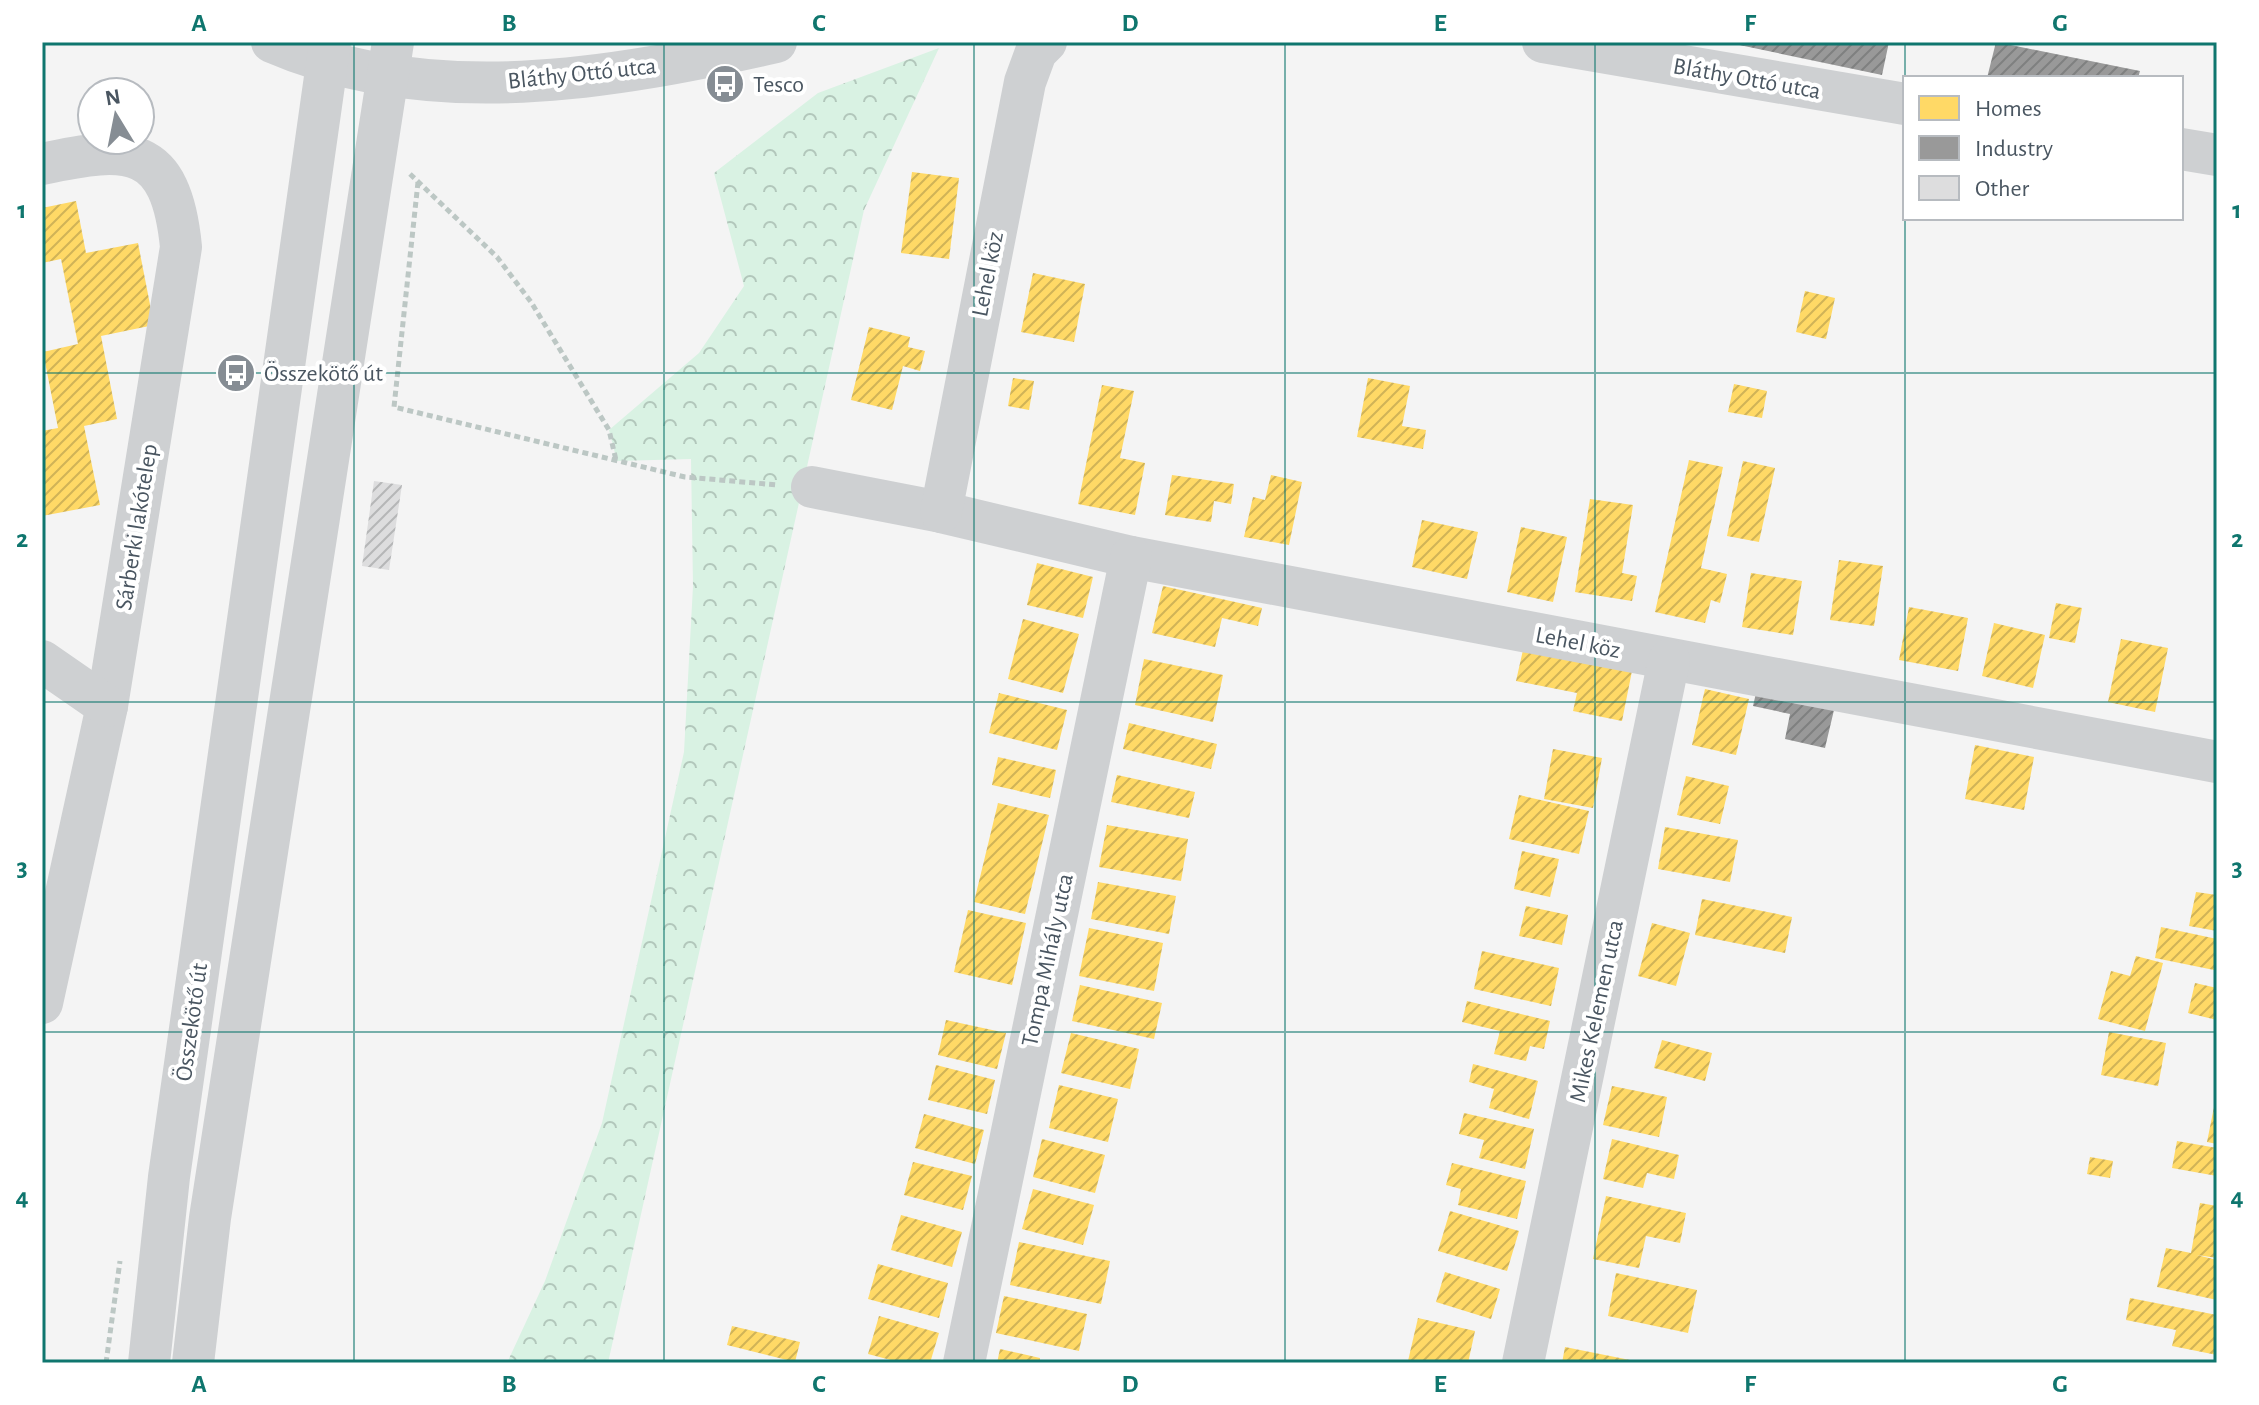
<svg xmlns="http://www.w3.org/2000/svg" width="2259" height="1405" viewBox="0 0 2259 1405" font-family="'Alegreya Sans',sans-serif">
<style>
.forest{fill:url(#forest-crowns)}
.homes{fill:url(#homes-hatch)}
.industry{fill:url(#industry-hatch)}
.building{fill:url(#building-hatch)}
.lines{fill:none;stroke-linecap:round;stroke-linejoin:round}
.path{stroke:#bcc7c4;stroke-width:5;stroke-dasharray:6 4;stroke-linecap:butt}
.minor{stroke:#ced0d2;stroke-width:42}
.grid{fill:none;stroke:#0f766e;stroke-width:2;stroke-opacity:0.55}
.labels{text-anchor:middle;stroke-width:8;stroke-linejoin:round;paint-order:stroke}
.street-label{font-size:24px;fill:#4a5661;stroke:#fff}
.poi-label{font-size:24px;fill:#4a5661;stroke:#fff;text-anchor:start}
.neatline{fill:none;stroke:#0f766e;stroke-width:3}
.grid-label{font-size:26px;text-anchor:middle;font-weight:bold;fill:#0f766e}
</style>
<defs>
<pattern id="forest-crowns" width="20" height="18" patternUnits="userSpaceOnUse" patternTransform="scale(2)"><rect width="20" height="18" fill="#d9f2e3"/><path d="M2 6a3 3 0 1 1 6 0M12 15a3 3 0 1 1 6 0" fill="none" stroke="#b2c7bb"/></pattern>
<pattern id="homes-hatch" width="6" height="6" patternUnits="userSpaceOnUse" patternTransform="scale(2)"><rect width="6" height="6" fill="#ffd966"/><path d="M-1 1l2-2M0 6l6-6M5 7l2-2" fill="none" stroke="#d0b357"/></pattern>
<pattern id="industry-hatch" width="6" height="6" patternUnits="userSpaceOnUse" patternTransform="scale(2)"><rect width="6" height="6" fill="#999"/><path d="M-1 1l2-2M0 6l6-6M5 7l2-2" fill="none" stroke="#7f8080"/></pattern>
<pattern id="building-hatch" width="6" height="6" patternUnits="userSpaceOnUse" patternTransform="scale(2)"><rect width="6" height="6" fill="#ddddde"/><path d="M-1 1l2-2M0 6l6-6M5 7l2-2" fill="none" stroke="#b5b6b7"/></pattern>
</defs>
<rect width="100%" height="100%" fill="#f4f4f4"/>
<path class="forest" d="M 939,48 L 864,210 L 608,1363 L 507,1363 L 545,1281 L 602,1123 L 684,752 L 693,586 L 691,459 L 617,461 L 609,430 L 699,353 L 744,286 L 714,173 L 818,93 Z"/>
<g class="homes">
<path d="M 912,172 L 959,178 L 949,259 L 901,253 Z"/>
<path d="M 76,201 L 86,253 L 138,243 L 154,325 L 101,336 L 117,419 L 84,426 L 100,505 L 42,516 L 42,431 L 58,428 L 43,352 L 78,344 L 61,259 L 42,263 L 42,208 Z"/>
<path d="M 1033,273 L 1085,284 L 1074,342 L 1021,332 Z"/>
<path d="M 1805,291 L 1835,298 L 1826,339 L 1796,332 Z"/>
<path d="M 869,327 L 910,337 L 908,347 L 925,351 L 920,371 L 903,366 L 892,410 L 851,400 Z"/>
<path d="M 1013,378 L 1034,381 L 1029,410 L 1008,406 Z"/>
<path d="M 1368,378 L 1410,386 L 1402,426 L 1426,430 L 1423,449 L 1357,437 Z"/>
<path d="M 1734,384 L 1767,391 L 1762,418 L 1728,412 Z"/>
<path d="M 1102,385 L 1134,391 L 1120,458 L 1145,463 L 1135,515 L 1078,504 Z"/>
<path d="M 1689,460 L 1723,467 L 1701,568 L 1727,574 L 1720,603 L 1711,600 L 1705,623 L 1655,612 Z"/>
<path d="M 1743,461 L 1775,468 L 1759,542 L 1727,536 Z"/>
<path d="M 1172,475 L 1234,484 L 1231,504 L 1214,501 L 1211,522 L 1165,515 Z"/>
<path d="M 1271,475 L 1302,482 L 1289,545 L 1244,537 L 1253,497 L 1265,500 Z"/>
<path d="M 1590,499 L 1633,505 L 1622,573 L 1637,576 L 1632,601 L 1575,592 Z"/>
<path d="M 1422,520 L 1478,532 L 1467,579 L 1412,567 Z"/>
<path d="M 1521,527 L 1567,537 L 1553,602 L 1507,592 Z"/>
<path d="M 1839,560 L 1883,566 L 1874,626 L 1830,620 Z"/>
<path d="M 1037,563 L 1093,577 L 1083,618 L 1027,605 Z"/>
<path d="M 1751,573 L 1802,581 L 1793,635 L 1742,627 Z"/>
<path d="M 1163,586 L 1262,608 L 1258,626 L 1222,618 L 1215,647 L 1152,633 Z"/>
<path d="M 2056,603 L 2082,608 L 2075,643 L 2049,638 Z"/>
<path d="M 1909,607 L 1968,618 L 1958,671 L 1899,660 Z"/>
<path d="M 1023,619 L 1079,634 L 1063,693 L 1008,679 Z"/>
<path d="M 1994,623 L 2045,635 L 2033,688 L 1982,676 Z"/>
<path d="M 2121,639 L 2168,648 L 2155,712 L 2108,702 Z"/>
<path d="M 1523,650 L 1632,671 L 1622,721 L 1573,711 L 1577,693 L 1516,681 Z"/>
<path d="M 1144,659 L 1223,675 L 1213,722 L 1135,705 Z"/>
<path d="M 1705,689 L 1749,699 L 1736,755 L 1692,745 Z"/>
<path d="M 999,693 L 1067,710 L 1057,750 L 989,733 Z"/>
<path d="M 1129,723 L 1217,744 L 1211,769 L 1123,749 Z"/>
<path d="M 1975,745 L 2034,757 L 2024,810 L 1965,799 Z"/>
<path d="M 1553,749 L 1602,758 L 1593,808 L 1544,799 Z"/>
<path d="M 998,757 L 1056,770 L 1050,798 L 992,785 Z"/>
<path d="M 1117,775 L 1195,792 L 1189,818 L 1111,802 Z"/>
<path d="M 1686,776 L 1729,786 L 1720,824 L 1677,815 Z"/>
<path d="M 1519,795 L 1589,811 L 1579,854 L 1509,839 Z"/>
<path d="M 998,803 L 1049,815 L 1025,914 L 974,902 Z"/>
<path d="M 1107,825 L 1188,839 L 1181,881 L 1099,867 Z"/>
<path d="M 1665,827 L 1738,840 L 1730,882 L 1658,869 Z"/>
<path d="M 1522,851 L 1559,859 L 1550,897 L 1514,889 Z"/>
<path d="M 1098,882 L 1176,896 L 1169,934 L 1091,919 Z"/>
<path d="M 2196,892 L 2217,895 L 2217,931 L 2189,926 Z"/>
<path d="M 1702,899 L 1792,917 L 1785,953 L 1695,935 Z"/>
<path d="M 1526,906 L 1568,915 L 1562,945 L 1519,936 Z"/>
<path d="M 968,910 L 1026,923 L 1012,985 L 954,972 Z"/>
<path d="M 1652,923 L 1690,933 L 1676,986 L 1638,976 Z"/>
<path d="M 2161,927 L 2217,939 L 2214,970 L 2155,958 Z"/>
<path d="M 1089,928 L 1163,943 L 1154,991 L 1079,976 Z"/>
<path d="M 1482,951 L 1559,968 L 1551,1006 L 1474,989 Z"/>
<path d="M 2136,956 L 2163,963 L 2145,1031 L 2098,1019 L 2111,971 L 2130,976 Z"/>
<path d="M 2195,983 L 2217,988 L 2217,1020 L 2188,1013 Z"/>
<path d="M 1080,985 L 1162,1003 L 1154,1039 L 1072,1021 Z"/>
<path d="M 1467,1001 L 1550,1021 L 1544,1049 L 1530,1046 L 1526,1061 L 1494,1054 L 1500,1031 L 1462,1022 Z"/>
<path d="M 946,1020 L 1006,1033 L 997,1069 L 938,1055 Z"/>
<path d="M 2109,1032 L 2166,1043 L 2158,1086 L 2101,1075 Z"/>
<path d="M 1071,1033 L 1139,1049 L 1130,1089 L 1061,1073 Z"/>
<path d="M 1662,1040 L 1712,1053 L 1705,1081 L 1654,1068 Z"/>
<path d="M 1473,1064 L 1538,1081 L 1529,1119 L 1489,1108 L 1494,1089 L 1469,1082 Z"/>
<path d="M 936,1065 L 995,1080 L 987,1114 L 928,1100 Z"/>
<path d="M 1059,1085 L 1118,1099 L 1108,1142 L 1049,1128 Z"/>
<path d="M 1612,1086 L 1667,1097 L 1659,1137 L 1603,1125 Z"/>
<path d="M 2216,1097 L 2217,1097 L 2217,1144 L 2207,1142 Z"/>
<path d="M 1464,1113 L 1534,1129 L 1525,1169 L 1479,1158 L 1484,1140 L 1459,1134 Z"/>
<path d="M 924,1114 L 984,1130 L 975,1164 L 915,1148 Z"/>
<path d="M 1042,1139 L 1105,1155 L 1095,1193 L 1033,1177 Z"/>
<path d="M 1612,1139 L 1679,1155 L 1674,1179 L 1647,1173 L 1643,1188 L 1603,1179 Z"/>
<path d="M 2177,1141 L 2217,1148 L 2217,1176 L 2172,1168 Z"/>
<path d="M 2090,1157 L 2113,1161 L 2110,1178 L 2087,1174 Z"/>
<path d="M 913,1162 L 972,1176 L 963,1210 L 904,1195 Z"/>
<path d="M 1452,1163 L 1526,1181 L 1517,1219 L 1458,1205 L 1461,1189 L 1446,1185 Z"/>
<path d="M 1033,1189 L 1094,1205 L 1083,1245 L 1022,1229 Z"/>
<path d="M 1606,1196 L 1686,1213 L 1680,1243 L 1646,1236 L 1639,1268 L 1593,1259 Z"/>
<path d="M 2200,1203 L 2217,1206 L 2217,1258 L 2197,1255 L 2217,1260 L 2217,1300 L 2157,1287 L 2166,1248 L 2191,1253 Z"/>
<path d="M 1450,1211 L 1519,1231 L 1507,1271 L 1438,1251 Z"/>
<path d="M 901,1215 L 962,1232 L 952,1267 L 891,1250 Z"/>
<path d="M 1019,1242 L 1110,1261 L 1101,1304 L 1010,1285 Z"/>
<path d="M 878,1264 L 948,1283 L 939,1318 L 868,1299 Z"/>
<path d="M 1445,1272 L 1500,1289 L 1491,1319 L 1436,1302 Z"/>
<path d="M 1616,1273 L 1697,1290 L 1688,1333 L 1608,1316 Z"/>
<path d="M 1004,1296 L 1087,1314 L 1079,1351 L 996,1333 Z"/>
<path d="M 2130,1298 L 2217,1315 L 2217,1355 L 2172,1346 L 2176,1330 L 2126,1320 Z"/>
<path d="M 879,1316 L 939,1333 L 930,1363 L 902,1363 L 868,1354 Z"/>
<path d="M 1418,1318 L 1475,1331 L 1468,1363 L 1408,1361 Z"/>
<path d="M 732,1326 L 800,1342 L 795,1362 L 727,1345 Z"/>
<path d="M 1565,1347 L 1640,1362 L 1640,1363 L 1562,1363 Z"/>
<path d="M 1000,1349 L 1040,1358 L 1039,1363 L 997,1363 Z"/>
</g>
<g class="industry">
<path d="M 1725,42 L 1889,42 L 1882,75 Z"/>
<path d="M 1996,42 L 2140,71 L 2138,78 L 1987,78 Z"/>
<path d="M 1756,693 L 1834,710 L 1825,748 L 1785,739 L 1790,714 L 1753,706 Z"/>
</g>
<path class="building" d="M 374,481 L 402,485 L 389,570 L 362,566 Z"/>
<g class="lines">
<g class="path">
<path d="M 410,174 L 497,257 L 531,302 L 609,430 L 616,460"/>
<path d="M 418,182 L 394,407 L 685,477 L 778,485"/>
<path d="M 106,1363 L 120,1261"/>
</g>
<g class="minor">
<path d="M 272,42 C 431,111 612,79 776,42"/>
<path d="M 1543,42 L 1905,104"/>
<path d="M 2181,149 L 2217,155"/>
<path d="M 42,164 C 129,145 171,144 181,247 L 107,706 L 42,1003"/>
<path d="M 812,487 L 941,512 L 1131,557 L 2217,762"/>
<path d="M 941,512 L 1025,82 L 1036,52 L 1046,42"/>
<path d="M 42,661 L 107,706"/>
<path d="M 149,1363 L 169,1177 L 330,42"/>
<path d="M 193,1363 L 210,1218 L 393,42"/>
<path d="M 964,1363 L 1131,557"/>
<path d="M 1523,1363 L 1669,660"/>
</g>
</g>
<path class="grid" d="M 354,42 L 354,1363M 664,42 L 664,1363M 974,42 L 974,1363M 1285,42 L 1285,1363M 1595,42 L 1595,1363M 1905,42 L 1905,1363M 42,373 L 2217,373M 42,702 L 2217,702M 42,1032 L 2217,1032"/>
<defs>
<symbol id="bus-disc" viewBox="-11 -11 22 22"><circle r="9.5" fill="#868d94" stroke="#fff"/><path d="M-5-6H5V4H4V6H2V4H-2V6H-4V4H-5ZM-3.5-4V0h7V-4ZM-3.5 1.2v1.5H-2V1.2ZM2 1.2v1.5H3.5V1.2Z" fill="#fff"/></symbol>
</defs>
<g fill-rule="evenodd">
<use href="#bus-disc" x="703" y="62" width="44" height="44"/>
<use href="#bus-disc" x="214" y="351" width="44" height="44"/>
</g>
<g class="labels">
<g class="street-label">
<text transform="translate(582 73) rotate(-6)" y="8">Bláthy Ottó utca</text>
<text transform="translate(1747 78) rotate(10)" y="8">Bláthy Ottó utca</text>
<text transform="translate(987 274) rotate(-79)" y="8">Lehel köz</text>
<text transform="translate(136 527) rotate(-81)" y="8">Sárberki lakótelep</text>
<text transform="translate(1578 642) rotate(11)" y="8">Lehel köz</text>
<text transform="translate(1047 960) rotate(-78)" y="8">Tompa Mihály utca</text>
<text transform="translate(1596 1011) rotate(-78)" y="8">Mikes Kelemen utca</text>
<text transform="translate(191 1022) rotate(-82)" y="8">Összekötő út</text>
</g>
<g class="poi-label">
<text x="753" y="92">Tesco</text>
<text x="264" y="381">Összekötő út</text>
</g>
</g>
<rect width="2259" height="1405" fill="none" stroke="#ffffff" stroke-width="88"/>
<rect x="1903" y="76" width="280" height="144" fill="#ffffff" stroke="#b7bbc0" stroke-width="2"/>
<rect x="1919" y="96" width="40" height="24" fill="#ffd966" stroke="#b7bbc0" stroke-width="2"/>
<text x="1975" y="116" font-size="24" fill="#4a5661">Homes</text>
<rect x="1919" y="136" width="40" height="24" fill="#999999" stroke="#b7bbc0" stroke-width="2"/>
<text x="1975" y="156" font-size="24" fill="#4a5661">Industry</text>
<rect x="1919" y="176" width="40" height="24" fill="#ddddde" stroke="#b7bbc0" stroke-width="2"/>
<text x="1975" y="196" font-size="24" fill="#4a5661">Other</text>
<g transform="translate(116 116) rotate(350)"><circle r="38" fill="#ffffff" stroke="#b7bbc0" stroke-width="2"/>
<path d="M0-6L14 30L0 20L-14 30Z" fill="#868d94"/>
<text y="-12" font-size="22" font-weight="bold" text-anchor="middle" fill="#4a5661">N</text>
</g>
<rect x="44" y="44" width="2171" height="1317" class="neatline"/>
<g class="grid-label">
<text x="199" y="31">A</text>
<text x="509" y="31">B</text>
<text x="819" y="31">C</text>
<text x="1130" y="31">D</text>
<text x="1440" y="31">E</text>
<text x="1750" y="31">F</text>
<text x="2060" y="31">G</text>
<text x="22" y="218">1</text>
<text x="2237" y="218">1</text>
<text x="22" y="547">2</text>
<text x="2237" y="547">2</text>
<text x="22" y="876">3</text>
<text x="2237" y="876">3</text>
<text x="22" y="1205">4</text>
<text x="2237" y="1205">4</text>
<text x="199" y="1392">A</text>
<text x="509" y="1392">B</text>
<text x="819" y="1392">C</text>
<text x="1130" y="1392">D</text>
<text x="1440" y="1392">E</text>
<text x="1750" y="1392">F</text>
<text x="2060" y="1392">G</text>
</g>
</svg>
